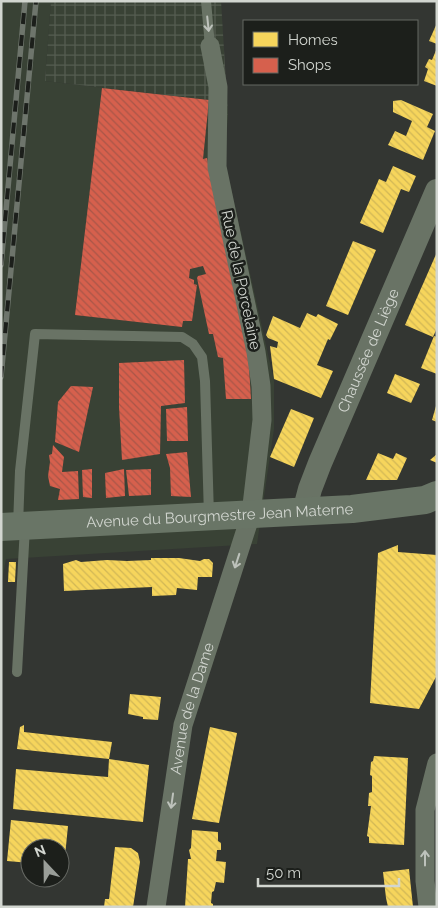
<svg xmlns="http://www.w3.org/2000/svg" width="438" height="908" viewBox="0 0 438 908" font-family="Raleway,sans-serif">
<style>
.built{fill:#394235}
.industrial{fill:url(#industrial-grid)}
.homes{fill:url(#homes-back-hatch)}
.shops{fill:url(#shops-back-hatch)}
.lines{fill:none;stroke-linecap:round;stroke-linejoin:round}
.service{stroke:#697365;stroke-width:10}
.minor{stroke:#697365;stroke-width:19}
.tertiary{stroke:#697365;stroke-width:24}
.secondary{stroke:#697566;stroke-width:28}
.rail-casing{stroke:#6e756c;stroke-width:5.5}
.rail{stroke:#1c1f1b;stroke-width:4;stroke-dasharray:11;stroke-linecap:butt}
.oneway{stroke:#bdc2bb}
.labels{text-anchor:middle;stroke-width:5;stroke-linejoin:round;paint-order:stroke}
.street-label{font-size:15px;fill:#d2d6d0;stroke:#1c1f1b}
</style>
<defs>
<pattern id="industrial-grid" width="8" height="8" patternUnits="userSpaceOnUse" patternTransform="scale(1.25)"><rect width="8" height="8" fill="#394235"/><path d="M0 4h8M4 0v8" fill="none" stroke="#555d51"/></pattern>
<pattern id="homes-back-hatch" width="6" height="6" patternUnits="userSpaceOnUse" patternTransform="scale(1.25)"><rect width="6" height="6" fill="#f6d55c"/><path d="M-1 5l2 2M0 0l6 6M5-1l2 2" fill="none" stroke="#d1b756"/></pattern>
<pattern id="shops-back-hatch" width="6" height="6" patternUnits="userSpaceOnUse" patternTransform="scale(1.25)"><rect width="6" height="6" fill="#d6604d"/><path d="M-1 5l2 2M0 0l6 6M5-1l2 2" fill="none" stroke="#a95648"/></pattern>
</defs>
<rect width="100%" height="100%" fill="#333632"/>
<path class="built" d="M 1,1 L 51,1 L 45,81 L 209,100 L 228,115 L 225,161 L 274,381 L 274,429 L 257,544 L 6,559 L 1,585 Z"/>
<path class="industrial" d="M 51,1 L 221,1 L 228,115 L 209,100 L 45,81 Z"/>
<g class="homes">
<path d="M 437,23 L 437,44 L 429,41 Z"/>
<path d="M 437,48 L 437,86 L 424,81 L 428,69 L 425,67 L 429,59 L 432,60 Z"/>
<path d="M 401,100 L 433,114 L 427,127 L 435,131 L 423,160 L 388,145 L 395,131 L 406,136 L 412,121 L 393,112 L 393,101 Z"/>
<path d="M 393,166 L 416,176 L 409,192 L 401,189 L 383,233 L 360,223 L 379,179 L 386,182 Z"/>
<path d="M 353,241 L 376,250 L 348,315 L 326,306 Z"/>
<path d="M 437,252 L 437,328 L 433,337 L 405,325 Z"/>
<path d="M 307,313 L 316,317 L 318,314 L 338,324 L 330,340 L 328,339 L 317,365 L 333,371 L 321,398 L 274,379 L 270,346 L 277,348 L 278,342 L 268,338 L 266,335 L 273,316 L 300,328 Z"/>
<path d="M 434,336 L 437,337 L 437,374 L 421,368 Z"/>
<path d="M 395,374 L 420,384 L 411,403 L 387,393 Z"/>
<path d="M 436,406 L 437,406 L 437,422 L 432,420 Z"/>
<path d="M 291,409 L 314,418 L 294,467 L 270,457 Z"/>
<path d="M 378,453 L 393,459 L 396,453 L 407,458 L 397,480 L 366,480 Z"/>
<path d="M 437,454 L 437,463 L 430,460 Z"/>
<path d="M 398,545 L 398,552 L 437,555 L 437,675 L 419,709 L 370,703 L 378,553 Z"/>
<path d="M 151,558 L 179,558 L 200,561 L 204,559 L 209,559 L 213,563 L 212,577 L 198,577 L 197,590 L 177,588 L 176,595 L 152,596 L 152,587 L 64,591 L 63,564 L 76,560 L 81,562 L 107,560 L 127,561 L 151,560 Z"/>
<path d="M 9,562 L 16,562 L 15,582 L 8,582 Z"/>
<path d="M 130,694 L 161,697 L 158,720 L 143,719 L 143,717 L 128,714 Z"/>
<path d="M 24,725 L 24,732 L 112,742 L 109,759 L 17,749 L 20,727 Z"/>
<path d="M 210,727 L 237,733 L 219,823 L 192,819 Z"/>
<path d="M 374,756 L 408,758 L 404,845 L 369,843 L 369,837 L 367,836 L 371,806 L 368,806 L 369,793 L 372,792 L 372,776 L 370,775 L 371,762 L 373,761 Z"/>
<path d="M 109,759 L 149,765 L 143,822 L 13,809 L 16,769 L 108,777 Z"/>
<path d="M 11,820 L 68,826 L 64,866 L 60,865 L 60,848 L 30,848 L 30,863 L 7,861 Z"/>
<path d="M 192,830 L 218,832 L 218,841 L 221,843 L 221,850 L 217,850 L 216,861 L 226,862 L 224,883 L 216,882 L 214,891 L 212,892 L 211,903 L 213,904 L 213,907 L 185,907 L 188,859 L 191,859 L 189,850 L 191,848 Z"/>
<path d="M 115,847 L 131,848 L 138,853 L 140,862 L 133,907 L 104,907 L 105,899 L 109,899 Z"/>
<path d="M 409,869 L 413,907 L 388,907 L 386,898 L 383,872 Z"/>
</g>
<g class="shops">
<path d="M 102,88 L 209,100 L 203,159 L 207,158 L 248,350 L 251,399 L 226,399 L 223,358 L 218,357 L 213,334 L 209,334 L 197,278 L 198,276 L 206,274 L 203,266 L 190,269 L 189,278 L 194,280 L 194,284 L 197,285 L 192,321 L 183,321 L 182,327 L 75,315 Z"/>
<path d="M 184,360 L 185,403 L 161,406 L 160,454 L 122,460 L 119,407 L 119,363 Z"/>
<path d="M 71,386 L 93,387 L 79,452 L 55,442 L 58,402 Z"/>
<path d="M 187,407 L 188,441 L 167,441 L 166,409 Z"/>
<path d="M 53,445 L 64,457 L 62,472 L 78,471 L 79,499 L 58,500 L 60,489 L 50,486 L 48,476 L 50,462 L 49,455 L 52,454 Z"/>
<path d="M 187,452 L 191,497 L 171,496 L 170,468 L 166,454 Z"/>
<path d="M 92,469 L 92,498 L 83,497 L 82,470 Z"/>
<path d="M 124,469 L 125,496 L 106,498 L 105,473 Z"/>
<path d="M 151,469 L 151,495 L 129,496 L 126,470 Z"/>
</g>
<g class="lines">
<g class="service">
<path d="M 206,1 L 210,46"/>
<path d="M 18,526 L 20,471 L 35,334 L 182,337 L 193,344 L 202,357 L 205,381 L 209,516"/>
<path d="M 17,672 L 25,527"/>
</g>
<g class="minor">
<path id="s1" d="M 156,907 L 183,725 L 251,514 L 262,420 L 261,386 L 256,352 L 217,167 L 218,87 L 210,46"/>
<path d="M 428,907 L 425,881 L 425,810 L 437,763"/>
</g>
<path class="tertiary" id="s2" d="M 304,512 L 310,489 L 320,463 L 437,191"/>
<path class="secondary" id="s3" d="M 1,527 L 352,509 L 425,500 L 437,495"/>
<defs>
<g id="rail">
<path d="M 1,265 L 25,1"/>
<path d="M 1,377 L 36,1"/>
</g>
</defs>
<use href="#rail" class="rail-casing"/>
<use href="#rail" class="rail"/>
</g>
<defs><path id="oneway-shaft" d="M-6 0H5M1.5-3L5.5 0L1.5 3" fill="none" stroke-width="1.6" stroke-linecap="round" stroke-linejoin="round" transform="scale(1.25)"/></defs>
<g class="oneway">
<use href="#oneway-shaft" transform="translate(208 24) rotate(84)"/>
<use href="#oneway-shaft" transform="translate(237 561) rotate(108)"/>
<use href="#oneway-shaft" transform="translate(172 801) rotate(98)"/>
<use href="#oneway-shaft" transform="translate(425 858) rotate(-90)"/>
</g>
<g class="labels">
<g class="street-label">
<text transform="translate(241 280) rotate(78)" y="5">Rue de la Porcelaine</text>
<text dy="5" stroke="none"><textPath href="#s2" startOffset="174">Chaussée de Liège</textPath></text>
<text dy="5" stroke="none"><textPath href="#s3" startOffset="219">Avenue du Bourgmestre Jean Materne</textPath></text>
<text dy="5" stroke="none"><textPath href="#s1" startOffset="202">Avenue de la Dame</textPath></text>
</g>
</g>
<rect width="438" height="908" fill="none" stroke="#d2d6d0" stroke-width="5"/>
<rect x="243" y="20" width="175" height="65" fill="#1c1f1b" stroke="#656863"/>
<rect x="253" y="32" width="25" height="15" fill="#f6d55c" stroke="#656863"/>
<text x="288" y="45" font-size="15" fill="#d2d6d0">Homes</text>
<rect x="253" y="58" width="25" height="15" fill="#d6604d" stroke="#656863"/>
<text x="288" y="70" font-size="15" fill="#d2d6d0">Shops</text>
<g transform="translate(45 863) rotate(338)"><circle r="24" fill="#1c1f1b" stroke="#656863"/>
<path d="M0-4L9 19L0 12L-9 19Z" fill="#9a9e99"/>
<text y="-8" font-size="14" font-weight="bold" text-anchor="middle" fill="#d2d6d0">N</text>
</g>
<path d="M258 878v8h141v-8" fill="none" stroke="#d2d6d0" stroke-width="2.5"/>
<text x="266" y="878" font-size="15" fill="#d2d6d0" stroke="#1c1f1b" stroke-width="4" paint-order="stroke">50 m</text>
</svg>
